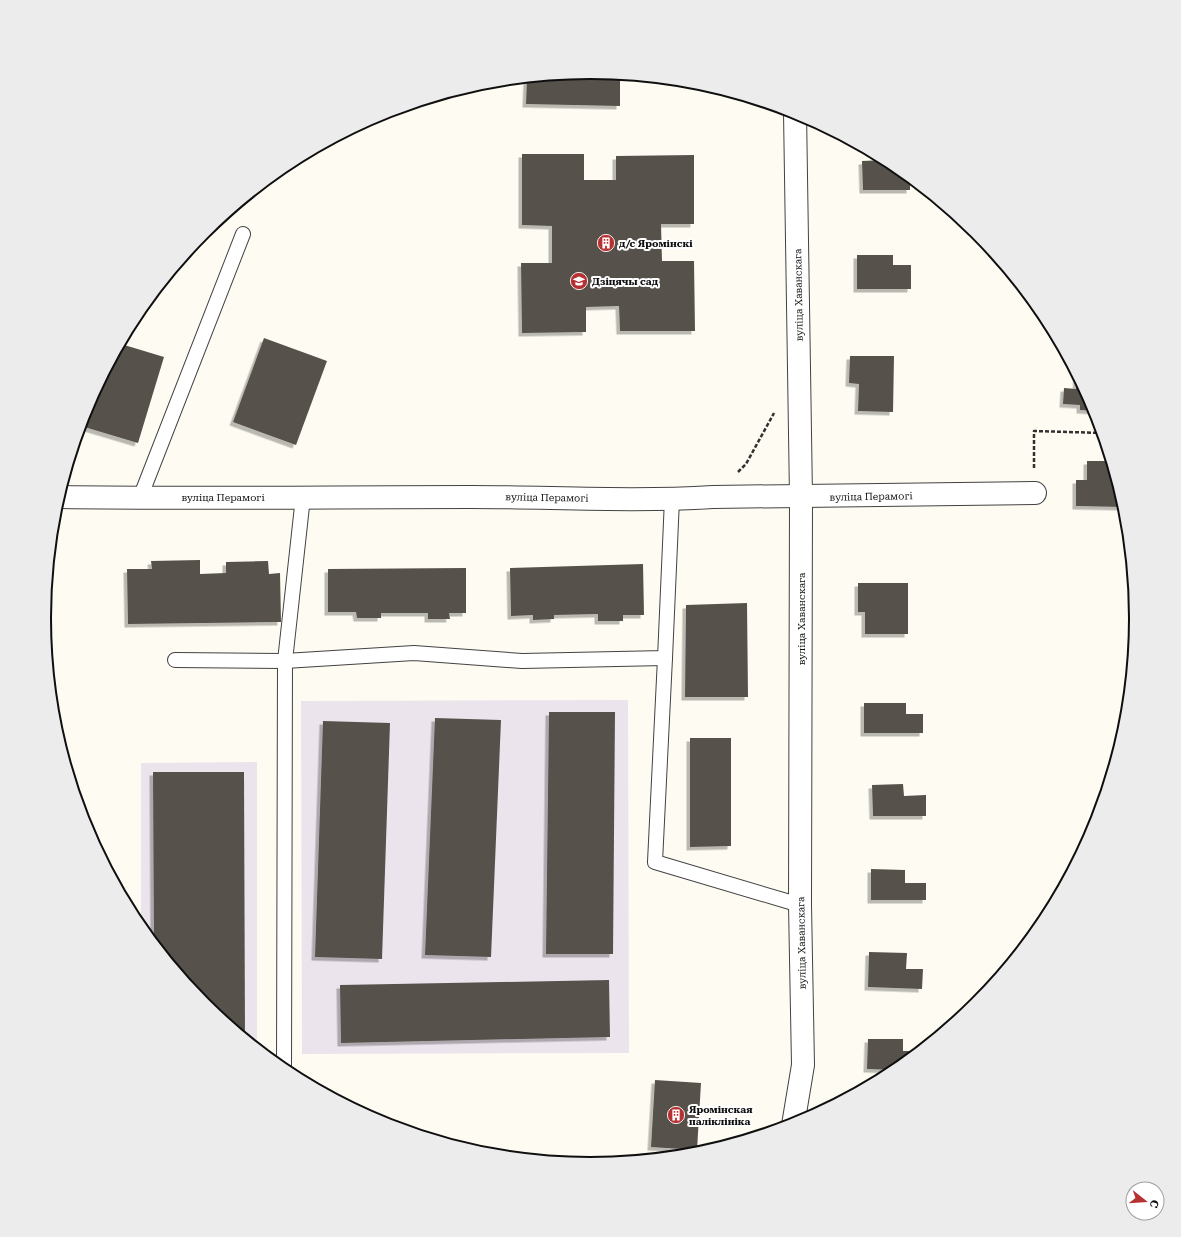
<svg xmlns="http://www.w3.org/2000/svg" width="1181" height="1237" viewBox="0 0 1181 1237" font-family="'Roboto Serif',serif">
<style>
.industrial{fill:#ece4ed}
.building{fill:#57514c;filter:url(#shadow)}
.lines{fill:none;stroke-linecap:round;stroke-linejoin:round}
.lane-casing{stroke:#424242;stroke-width:16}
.street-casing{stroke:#424242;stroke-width:24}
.path{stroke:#313131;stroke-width:2.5;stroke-dasharray:4 2;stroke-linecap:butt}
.lane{stroke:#fff;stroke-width:14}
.street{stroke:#fff;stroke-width:22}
.labels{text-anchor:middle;stroke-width:4;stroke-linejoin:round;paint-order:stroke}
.poi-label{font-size:10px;font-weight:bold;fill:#0f0f0f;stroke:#fff;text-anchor:start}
.street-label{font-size:10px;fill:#0f0f0f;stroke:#fff}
.rim{fill:none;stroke:#0f0f0f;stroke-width:2}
</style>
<defs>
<filter id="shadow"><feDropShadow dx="-3.5" dy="3.5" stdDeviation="0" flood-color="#0004"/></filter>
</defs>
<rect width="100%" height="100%" fill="#fefcf2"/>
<g class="industrial">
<path d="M 628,700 L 629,1053 L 302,1054 L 301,701 Z"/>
<path d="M 257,762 L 257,1048 L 204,1005 L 141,928 L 141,763 Z"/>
</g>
<g class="building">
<path d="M 558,75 L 620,76 L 620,106 L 526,104 L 527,78 Z"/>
<path d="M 522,154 L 584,154 L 584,180 L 616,180 L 616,156 L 694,155 L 694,224 L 661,224 L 662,261 L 694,261 L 695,331 L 620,331 L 619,306 L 586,307 L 586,332 L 522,333 L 521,263 L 552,263 L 552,226 L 522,225 Z"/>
<path d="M 887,160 L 894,164 L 894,170 L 902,170 L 910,177 L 910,190 L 863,190 L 862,161 Z"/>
<path d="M 857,255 L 893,255 L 893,265 L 911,265 L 911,289 L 857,289 Z"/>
<path d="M 264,338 L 327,361 L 296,445 L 233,422 Z"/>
<path d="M 121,344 L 164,357 L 138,443 L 81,426 L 86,409 Z"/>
<path d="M 850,356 L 894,356 L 893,412 L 858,411 L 859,384 L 849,383 Z"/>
<path d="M 1077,374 L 1095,410 L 1096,411 L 1080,410 L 1080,405 L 1063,404 L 1064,388 L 1076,389 Z"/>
<path d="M 1087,461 L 1111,461 L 1125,507 L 1076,506 L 1076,480 L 1087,480 Z"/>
<path d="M 200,560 L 200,574 L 226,573 L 226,562 L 268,561 L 269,574 L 280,573 L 281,622 L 128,624 L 127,569 L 152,569 L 151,561 Z"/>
<path d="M 643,564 L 644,615 L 623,615 L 623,621 L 598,621 L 598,614 L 554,615 L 554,619 L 533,620 L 533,615 L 511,616 L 510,568 Z"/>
<path d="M 466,568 L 466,613 L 449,613 L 450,619 L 428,619 L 428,613 L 381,613 L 381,618 L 357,618 L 356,612 L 328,612 L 328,569 Z"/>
<path d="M 858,583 L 908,583 L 908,634 L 865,634 L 865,612 L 858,612 Z"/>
<path d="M 747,603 L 748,697 L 685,697 L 686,605 Z"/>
<path d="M 864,703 L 906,703 L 906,714 L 923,714 L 923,733 L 864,733 Z"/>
<path d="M 549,712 L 615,712 L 613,954 L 546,954 Z"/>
<path d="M 435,718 L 501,720 L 491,957 L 425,955 Z"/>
<path d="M 323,721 L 390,723 L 382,959 L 315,957 Z"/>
<path d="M 690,738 L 731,738 L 731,846 L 690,847 Z"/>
<path d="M 153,772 L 244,772 L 245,1038 L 204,1005 L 154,944 Z"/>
<path d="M 903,784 L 904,796 L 926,795 L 926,816 L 873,816 L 872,785 Z"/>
<path d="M 871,869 L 905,870 L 905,883 L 926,883 L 926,900 L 871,900 Z"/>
<path d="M 869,952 L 907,953 L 906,969 L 923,969 L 922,989 L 868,987 Z"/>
<path d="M 609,980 L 610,1037 L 341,1043 L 340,985 Z"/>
<path d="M 868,1039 L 903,1039 L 903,1051 L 920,1051 L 898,1070 L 867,1069 Z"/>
<path d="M 655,1080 L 701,1083 L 697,1150 L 651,1147 Z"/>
</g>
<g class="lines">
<defs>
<g id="lane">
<path d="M 140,498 L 243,234"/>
<path d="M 665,658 L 655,862 L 800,905"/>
<path d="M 175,660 L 285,661 L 414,653 L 522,661 L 665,658 L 672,499"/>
<path d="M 284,1070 L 285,661 L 303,497"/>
</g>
<g id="street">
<path d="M 59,497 C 196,499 333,497 470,497 C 551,497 632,502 713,497 L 1035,493"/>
<path d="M 793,1125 L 803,1065 L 800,905 L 801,497 L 795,112"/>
</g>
</defs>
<use href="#lane" class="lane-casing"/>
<use href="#street" class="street-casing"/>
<g class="path">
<path d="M 1034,468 L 1034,431 L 1103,433"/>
<path d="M 738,472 L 746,464 L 774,413"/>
</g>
<use href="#lane" class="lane"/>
<use href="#street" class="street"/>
</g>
<defs>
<symbol id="building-disc" viewBox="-11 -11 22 22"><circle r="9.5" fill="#b53132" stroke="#fff"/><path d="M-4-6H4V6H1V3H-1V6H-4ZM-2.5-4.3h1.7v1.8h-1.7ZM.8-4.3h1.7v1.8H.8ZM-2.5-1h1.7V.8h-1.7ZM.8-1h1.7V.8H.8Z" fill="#fff"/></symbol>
<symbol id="school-disc" viewBox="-11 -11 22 22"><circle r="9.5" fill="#b53132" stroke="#fff"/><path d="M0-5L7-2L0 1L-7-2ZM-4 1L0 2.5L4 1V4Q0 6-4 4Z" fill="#fff"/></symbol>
</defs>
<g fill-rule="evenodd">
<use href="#building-disc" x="596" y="233" width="20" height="20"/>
<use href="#school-disc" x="569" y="271" width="20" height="20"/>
<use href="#building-disc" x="666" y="1105" width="20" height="20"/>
</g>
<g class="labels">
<g class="poi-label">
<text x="619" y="247">д/с Яромінскі</text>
<text x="592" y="285">Дзіцячы сад</text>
<text x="689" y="1113">Яромінская<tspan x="689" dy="12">паліклініка</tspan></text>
</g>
<g class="street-label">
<text transform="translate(798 295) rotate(-91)" y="4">вуліца Хаванскага</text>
<text transform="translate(871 496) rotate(-1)" y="4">вуліца Перамогі</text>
<text x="223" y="501">вуліца Перамогі</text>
<text transform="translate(547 497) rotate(1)" y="4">вуліца Перамогі</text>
<text transform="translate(801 619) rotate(-90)" y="4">вуліца Хаванскага</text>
<text transform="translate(801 943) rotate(-91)" y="4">вуліца Хаванскага</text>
</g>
</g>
<path d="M0 0H1181V1237H0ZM51 618a539 539 0 1 1 1078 0a539 539 0 1 1-1078 0Z" fill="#ececec" fill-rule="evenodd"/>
<path class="rim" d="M51 618a539 539 0 1 1 1078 0a539 539 0 1 1-1078 0Z"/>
<g transform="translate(1145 1201) rotate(107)"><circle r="19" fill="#ffffff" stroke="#9f9f9f"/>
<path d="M0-3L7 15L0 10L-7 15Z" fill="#b53132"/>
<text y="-6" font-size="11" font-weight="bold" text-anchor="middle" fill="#0f0f0f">С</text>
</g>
</svg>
